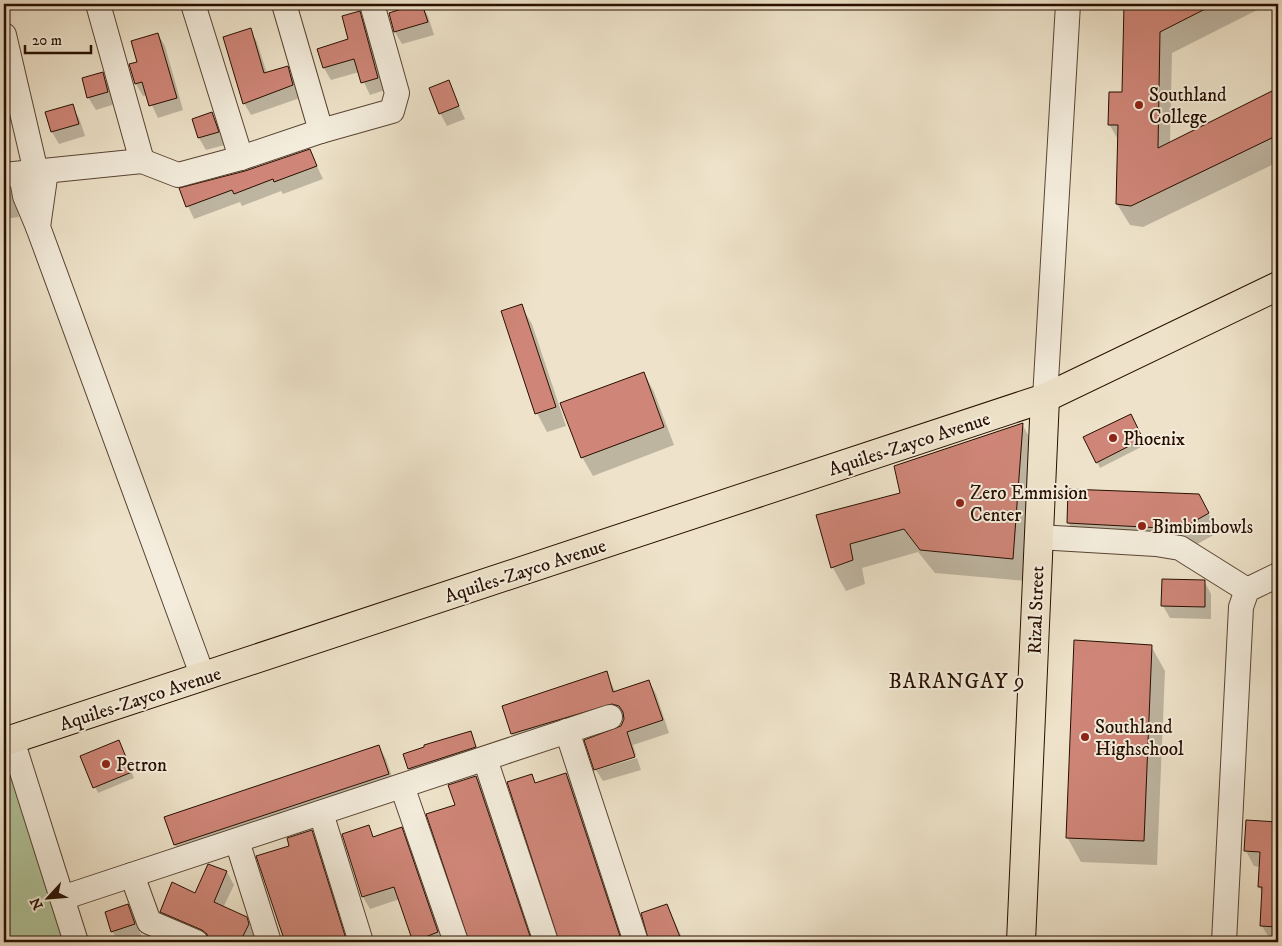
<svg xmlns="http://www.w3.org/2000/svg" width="1282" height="946" viewBox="0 0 1282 946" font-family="'IM FELL DW Pica',serif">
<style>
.green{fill:#b2c59c;stroke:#6c6a4e}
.shadow{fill:#0003}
.building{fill:#cf8678;stroke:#270f00}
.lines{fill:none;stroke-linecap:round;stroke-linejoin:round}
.minor-casing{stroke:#594432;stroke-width:26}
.major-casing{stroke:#270f00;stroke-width:30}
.highway-casing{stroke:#270f00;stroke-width:30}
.minor{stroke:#f4eddd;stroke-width:24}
.major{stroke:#eee3ca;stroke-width:28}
.highway{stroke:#eee3ca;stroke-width:28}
.poi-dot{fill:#8f2418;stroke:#f4eddd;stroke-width:2}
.labels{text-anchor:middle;stroke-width:4;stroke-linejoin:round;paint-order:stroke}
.poi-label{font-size:19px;fill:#270f00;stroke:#f4eddd;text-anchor:start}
.street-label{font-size:19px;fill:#270f00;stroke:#f4eddd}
.quarter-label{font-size:21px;letter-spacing:1px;fill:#270f00;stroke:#f4eddd}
</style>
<rect width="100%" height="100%" fill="#eee3ca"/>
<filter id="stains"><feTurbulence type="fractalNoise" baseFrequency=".004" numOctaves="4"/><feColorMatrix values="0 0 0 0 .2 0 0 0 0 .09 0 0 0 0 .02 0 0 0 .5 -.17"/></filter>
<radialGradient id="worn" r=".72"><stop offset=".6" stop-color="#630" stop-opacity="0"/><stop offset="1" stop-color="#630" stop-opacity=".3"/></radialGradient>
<path class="green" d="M 6,753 L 65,942 L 4,942 L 4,754 Z"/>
<g class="shadow">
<path d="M 122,4 L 142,4 L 125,9 Z"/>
<path d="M 421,4 L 428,16 L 434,35 L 402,44 L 395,32 L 390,13 Z"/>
<path d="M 1131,4 L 1269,4 L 1172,53 L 1170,143 L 1278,90 L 1278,162 L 1143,227 L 1130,225 L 1117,204 L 1119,141 L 1109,124 L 1123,93 L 1125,7 Z"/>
<path d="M 359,12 L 366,25 L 385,90 L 370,95 L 359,72 L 331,80 L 324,68 L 318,49 L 350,40 Z"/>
<path d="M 250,30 L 257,42 L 267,74 L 287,68 L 294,80 L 300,98 L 251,115 L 244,103 Z"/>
<path d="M 158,34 L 165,46 L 183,110 L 158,118 L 147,95 L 143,96 L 136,84 L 131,65 L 139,63 Z"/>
<path d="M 102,74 L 109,86 L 115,104 L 96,110 L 88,97 Z"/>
<path d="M 448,82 L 465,119 L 447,126 L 440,113 Z"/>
<path d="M 4,90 L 11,102 L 16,120 L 4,124 Z"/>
<path d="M 72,106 L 79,118 L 85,136 L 59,144 L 52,132 L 47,113 Z"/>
<path d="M 212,114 L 219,126 L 225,145 L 206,150 L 199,138 L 194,119 Z"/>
<path d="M 310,151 L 323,179 L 283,194 L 281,191 L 242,206 L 240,202 L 194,219 L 180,189 L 245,172 Z"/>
<path d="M 4,189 L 9,189 L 16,202 L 19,217 L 4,219 Z"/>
<path d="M 521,306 L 532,324 L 566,426 L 547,432 L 537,413 Z"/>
<path d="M 644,373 L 654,392 L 674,445 L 593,476 L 582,457 Z"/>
<path d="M 1133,422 L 1145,445 L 1100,468 L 1097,462 Z"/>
<path d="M 1022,424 L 1035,447 L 1026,581 L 935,573 L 918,552 L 862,568 L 865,584 L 846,591 L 833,568 L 818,516 L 902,494 Z"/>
<path d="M 1198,496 L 1219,532 L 1192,547 L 1079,541 L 1068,522 Z"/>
<path d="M 1204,581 L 1211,594 L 1211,619 L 1170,618 L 1163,606 Z"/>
<path d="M 1151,646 L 1165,671 L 1157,865 L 1081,862 L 1067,837 Z"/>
<path d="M 606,673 L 616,693 L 649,681 L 656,694 L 669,733 L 633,745 L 636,755 L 596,768 L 596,770 L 586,741 L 621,727 L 624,718 L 620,715 L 520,746 L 512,734 L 504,707 Z"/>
<path d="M 470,733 L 482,759 L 416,781 L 404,755 Z"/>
<path d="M 379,747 L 386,759 L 395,786 L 182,857 L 175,845 L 166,818 Z"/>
<path d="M 122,748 L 134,778 L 98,793 L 82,757 Z"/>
<path d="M 637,758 L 641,770 L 603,781 L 596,770 Z"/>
<path d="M 566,774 L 573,787 L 624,942 L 559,942 L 531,776 L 536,784 Z"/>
<path d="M 476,777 L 483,790 L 534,942 L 470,942 L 456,806 Z"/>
<path d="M 1247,821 L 1278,823 L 1278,942 L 1271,941 L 1262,926 L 1263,893 L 1259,887 L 1260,867 L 1254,866 L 1246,851 Z"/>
<path d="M 368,827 L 374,837 L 401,829 L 408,841 L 443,942 L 415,942 L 400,899 L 370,909 L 363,897 Z"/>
<path d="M 311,831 L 318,844 L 349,942 L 286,942 L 258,857 L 291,847 Z"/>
<path d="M 211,865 L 227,872 L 234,885 L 223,908 L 246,918 L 255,937 L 253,942 L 208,942 L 168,922 L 161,910 L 172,884 L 196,894 Z"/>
<path d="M 667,905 L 684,942 L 650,942 L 642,914 Z"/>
<path d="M 127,906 L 140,933 L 146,942 L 119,942 L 112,931 Z"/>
<path d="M 402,937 L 406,942 L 390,942 Z"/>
<path d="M 148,938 L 158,942 L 146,942 Z"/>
</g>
<g class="building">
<path d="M 417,4 L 422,4 L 428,22 L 394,32 L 389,13 Z"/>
<path d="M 1124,4 L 1215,4 L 1160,32 L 1158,148 L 1278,88 L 1278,135 L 1131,206 L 1116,204 L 1118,125 L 1108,125 L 1109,92 L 1122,92 Z"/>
<path d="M 360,11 L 378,78 L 361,83 L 354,59 L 323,68 L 317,49 L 348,39 L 342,16 Z"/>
<path d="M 251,28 L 264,73 L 288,66 L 293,85 L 243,104 L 223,37 Z"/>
<path d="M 158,33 L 177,98 L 149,106 L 142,82 L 135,84 L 129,64 L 137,62 L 131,41 Z"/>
<path d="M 103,72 L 108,92 L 87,98 L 82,78 Z"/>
<path d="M 449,80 L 459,106 L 439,114 L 429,88 Z"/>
<path d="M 73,104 L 79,124 L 51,132 L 45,112 Z"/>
<path d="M 212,112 L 219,132 L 198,138 L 192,119 Z"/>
<path d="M 310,149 L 317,166 L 274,182 L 273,179 L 234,194 L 232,190 L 186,207 L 179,188 L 245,171 Z"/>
<path d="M 522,304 L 556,407 L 535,414 L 501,311 Z"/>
<path d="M 644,372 L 664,427 L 581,458 L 560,403 Z"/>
<path d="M 1131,414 L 1143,439 L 1096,463 L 1083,437 Z"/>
<path d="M 1023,423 L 1013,559 L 920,550 L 904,529 L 850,544 L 853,560 L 831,568 L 816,515 L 900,493 L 894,466 Z"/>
<path d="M 1068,489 L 1199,494 L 1209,513 L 1181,529 L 1067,523 Z"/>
<path d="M 1162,579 L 1205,580 L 1205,607 L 1161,606 Z"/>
<path d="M 1074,640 L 1152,645 L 1144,841 L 1066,838 Z"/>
<path d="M 607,671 L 613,692 L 649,680 L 663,720 L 627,732 L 635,757 L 594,770 L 584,740 L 621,726 L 624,719 L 623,712 L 619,706 L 612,704 L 511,734 L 502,706 Z"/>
<path d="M 471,731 L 476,747 L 408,769 L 403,754 L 424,747 L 424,745 Z"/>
<path d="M 119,740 L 132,772 L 93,788 L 80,756 Z"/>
<path d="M 379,745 L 389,774 L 174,845 L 164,817 Z"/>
<path d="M 566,773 L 622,942 L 559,942 L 507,782 L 532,774 L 535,783 Z"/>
<path d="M 476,776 L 532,942 L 469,942 L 426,814 L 455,805 L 448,785 Z"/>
<path d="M 1246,820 L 1278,822 L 1278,927 L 1260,926 L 1262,887 L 1258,887 L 1260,852 L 1244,851 Z"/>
<path d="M 369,825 L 373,837 L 402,827 L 438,932 L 413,942 L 394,887 L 362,897 L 342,834 Z"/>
<path d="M 312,830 L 347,942 L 285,942 L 256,856 L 289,846 L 287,838 Z"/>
<path d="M 208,864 L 227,871 L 214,902 L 247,917 L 249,924 L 240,942 L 209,942 L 207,934 L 202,930 L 160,912 L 172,882 L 195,893 Z"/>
<path d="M 128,904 L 135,924 L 111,932 L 105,912 Z"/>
<path d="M 667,904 L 682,942 L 649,942 L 641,913 Z"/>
</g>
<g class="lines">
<defs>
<g id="minor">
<path d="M 98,4 L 142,161"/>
<path d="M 193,4 L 241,158"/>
<path d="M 284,4 L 321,131"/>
<path d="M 4,35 L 36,172"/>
<path d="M 46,171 L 38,227 L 203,677"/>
<path d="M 21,174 L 25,196 L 38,227"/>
<path d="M 4,175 L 142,161 L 178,175 L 241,158 L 321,131 L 392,111 L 397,93 L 372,4"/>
<path d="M 1045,398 L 1068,4"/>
<path d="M 1038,537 L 1156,544 L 1180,548 L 1247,590"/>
<path d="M 567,731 L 636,942"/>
<path d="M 12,740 L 76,942"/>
<path d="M 485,759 L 546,942"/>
<path d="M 402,786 L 456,942"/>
<path d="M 321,813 L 361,942"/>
<path d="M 237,841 L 269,942"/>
<path d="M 132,875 L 149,922 L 196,942"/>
<path d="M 62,898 L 610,717"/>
<path d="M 1224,942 L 1241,607 L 1247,590 L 1278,575"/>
</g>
<path id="major" d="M 1021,942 L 1045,398"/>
<path id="highway" d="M 4,742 L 1045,398 L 1278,286"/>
</defs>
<use href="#minor" class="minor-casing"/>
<use href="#major" class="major-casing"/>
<use href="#highway" class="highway-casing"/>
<use href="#minor" class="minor"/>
<use href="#major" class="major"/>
<use href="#highway" class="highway"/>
</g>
<g class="poi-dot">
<circle cx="1139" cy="105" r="5"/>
<circle cx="1113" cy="438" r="5"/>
<circle cx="960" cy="503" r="5"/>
<circle cx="1142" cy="526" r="5"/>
<circle cx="1085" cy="737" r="5"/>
<circle cx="106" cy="764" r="5"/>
</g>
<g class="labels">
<g class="poi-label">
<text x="1149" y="101">Southland<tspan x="1149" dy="22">College</tspan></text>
<text x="1123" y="445">Phoenix</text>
<text x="970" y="499">Zero Emmision<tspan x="970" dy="22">Center</tspan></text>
<text x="1152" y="533">Bimbimbowls</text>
<text x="1095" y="733">Southland<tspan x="1095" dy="22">Highschool</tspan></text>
<text x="116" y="771">Petron</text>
</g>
<g class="street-label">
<text transform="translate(909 443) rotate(-18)" y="7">Aquiles-Zayco Avenue</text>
<text transform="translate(525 570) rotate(-18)" y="7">Aquiles-Zayco Avenue</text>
<text transform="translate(1035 610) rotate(-88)" y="7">Rizal Street</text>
<text transform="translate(140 698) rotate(-18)" y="7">Aquiles-Zayco Avenue</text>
</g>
<g class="quarter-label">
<text x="957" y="688">BARANGAY 9</text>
</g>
</g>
<rect width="1282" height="946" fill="none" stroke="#eee3ca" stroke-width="20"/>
<rect x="5" y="5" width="1272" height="936" fill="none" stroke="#270f00" stroke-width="2.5"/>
<rect x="10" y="10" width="1262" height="926" fill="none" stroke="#270f00"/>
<g transform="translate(48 898) rotate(244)" stroke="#f4eddd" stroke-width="4" paint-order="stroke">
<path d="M0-4L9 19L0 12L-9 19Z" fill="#270f00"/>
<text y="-8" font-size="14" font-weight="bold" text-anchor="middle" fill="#270f00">N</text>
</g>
<path d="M25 45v8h66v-8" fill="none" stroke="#270f00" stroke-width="2.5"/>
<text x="32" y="45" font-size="15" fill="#270f00" stroke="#f4eddd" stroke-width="4" paint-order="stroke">20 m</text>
<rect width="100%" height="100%" filter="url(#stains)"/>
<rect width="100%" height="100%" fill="url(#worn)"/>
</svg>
